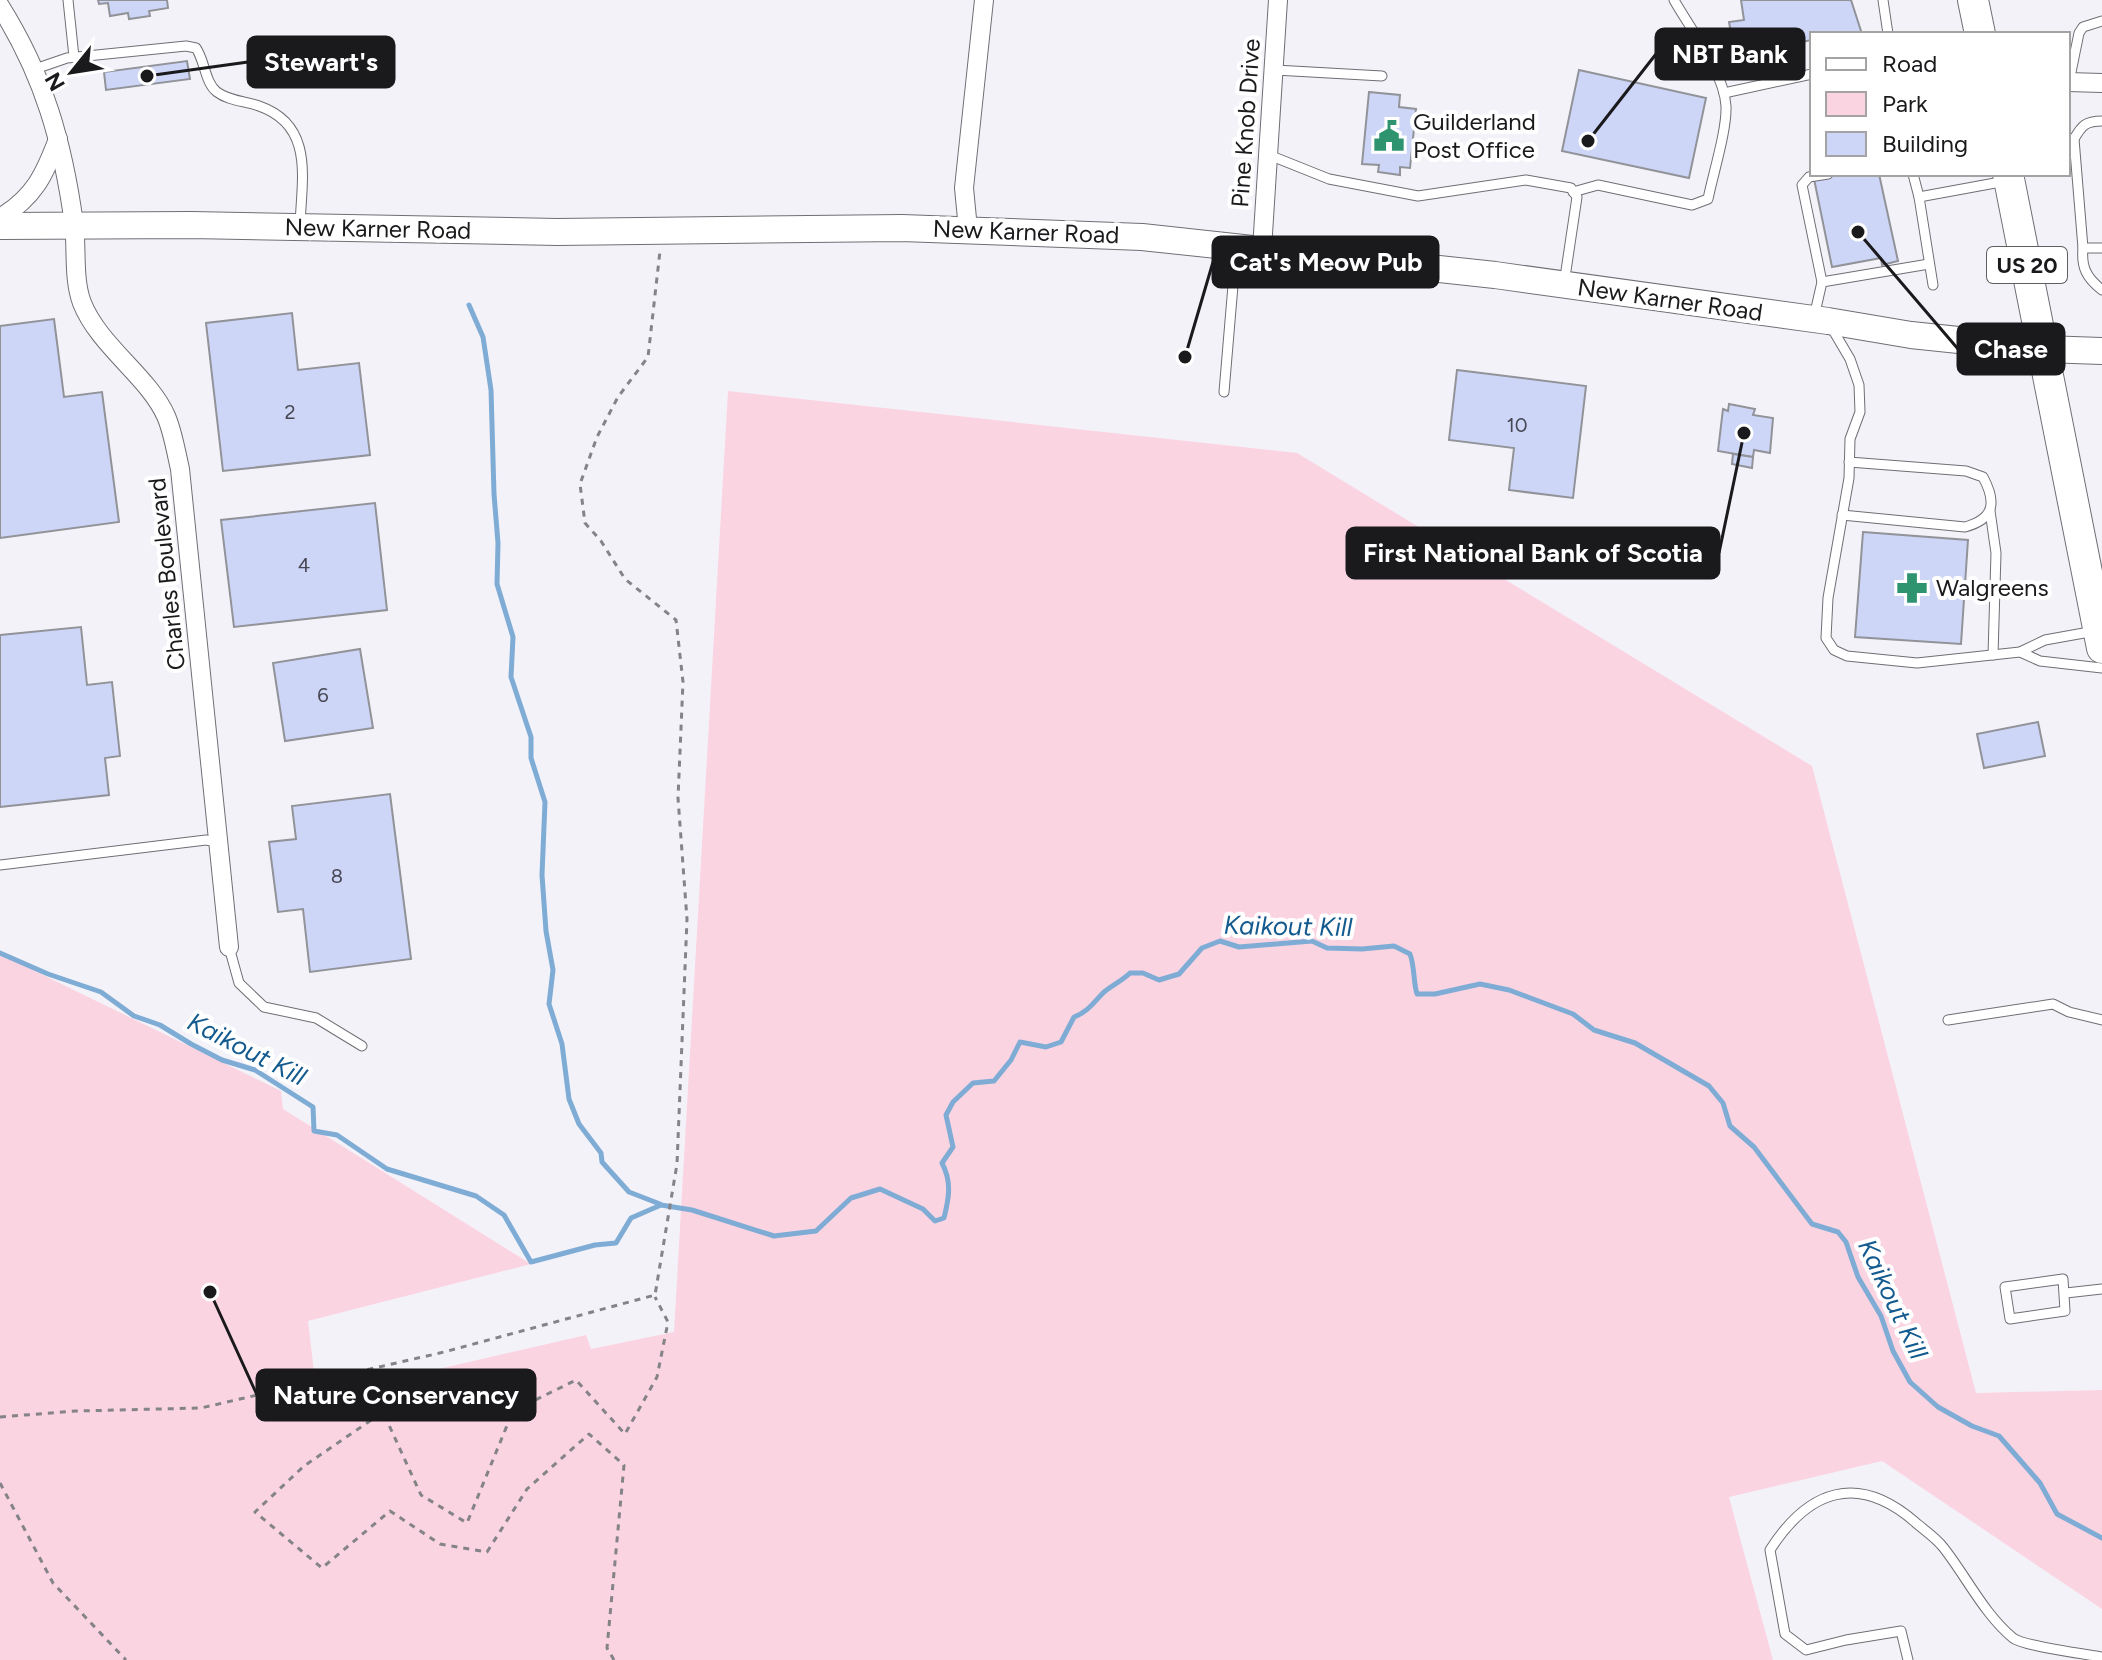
<svg xmlns="http://www.w3.org/2000/svg" width="2102" height="1660" viewBox="0 0 2102 1660" font-family="Figtree,sans-serif">
<style>
.green{fill:#fbd4e2}
.lines{fill:none;stroke-linecap:round;stroke-linejoin:round}
.stream{stroke:#7facd5;stroke-width:5}
.building{fill:#cdd6f7;stroke:#919399;stroke-width:2}
.service-casing{stroke:#706e74;stroke-width:11}
.minor-casing{stroke:#706e74;stroke-width:20}
.secondary-casing{stroke:#706e74;stroke-width:28}
.primary-casing{stroke:#706e74;stroke-width:32}
.path{stroke:#848388;stroke-width:3;stroke-dasharray:6 6;stroke-linecap:butt}
.service{stroke:#fff;stroke-width:9}
.minor{stroke:#fff;stroke-width:18}
.secondary{stroke:#fff;stroke-width:26}
.primary{stroke:#fff;stroke-width:30}
.labels{text-anchor:middle;stroke-width:8;stroke-linejoin:round;paint-order:stroke}
.number-label{font-size:20px;fill:#474853}
.shield{fill:#fff;stroke:#5f5e60;stroke-width:2}
.shield-label{font-size:22px;font-weight:bold;fill:#1a191c}
.poi-label{font-size:24px;fill:#1a191c;stroke:#fff;text-anchor:start}
.street-label{font-size:24px;fill:#1a191c;stroke:#fff}
.water-label{font-size:26px;font-style:italic;fill:#135a8e;stroke:#fff}
.leader{fill:none;stroke:#1a191c;stroke-width:3}
.callout-dot{fill:#1a191c;stroke:#fff;stroke-width:3}
.callout{fill:#1a191c;stroke:#1a191c;stroke-width:3}
.callout-label{font-size:26px;text-anchor:middle;font-weight:bold;fill:#fff}
</style>
<rect width="100%" height="100%" fill="#f4f2f9"/>
<path class="green" d="M 728,391 L 1297,453 L 1812,766 L 1976,1393 L 2102,1390 L 2102,1609 L 1882,1461 L 1729,1497 L 1773,1660 L 0,1660 L 0,954 L 281,1091 L 283,1109 L 531,1264 L 308,1321 L 317,1397 L 586,1335 L 591,1349 L 674,1332 Z"/>
<g class="lines">
<g class="stream">
<path d="M 469,305 L 483,337 L 491,390 L 494,494 L 498,543 L 497,584 L 513,637 L 511,677 L 531,737 L 531,758 L 545,802 L 542,875 L 546,931 L 553,970 L 549,1004 L 562,1044 L 569,1099 L 579,1124 L 601,1153 L 602,1162 L 629,1192 L 660,1204"/>
<path d="M 0,953 L 48,974 L 101,992 L 134,1016 L 160,1025 L 191,1044 L 222,1060 L 255,1070 L 313,1107 L 314,1131 L 337,1135 L 387,1169 L 476,1196 L 504,1215 L 531,1262 L 595,1245 L 616,1243 L 631,1218 L 661,1205 L 692,1210 L 774,1236 L 816,1231 L 851,1198 L 880,1189 L 923,1209 L 935,1221 L 944,1218 C 949,1198 952,1182 942,1163 L 953,1147 L 946,1115 L 953,1102 L 973,1083 L 994,1081 L 1011,1060 L 1020,1042 L 1046,1047 L 1061,1042 L 1074,1017 C 1088,1012 1094,1002 1104,992 C 1112,985 1122,981 1130,973 L 1143,973 L 1159,980 L 1179,974 L 1202,948 L 1220,941 L 1239,947 L 1312,941 L 1327,948 L 1362,949 L 1394,946 L 1410,954 C 1415,968 1413,981 1417,994 L 1435,994 L 1480,984 L 1509,990 L 1573,1014 L 1594,1030 L 1635,1043 L 1709,1086 L 1723,1103 L 1730,1126 L 1754,1147 L 1812,1224 L 1838,1232 L 1846,1242 L 1858,1277 L 1881,1316 L 1893,1351 L 1910,1382 L 1938,1407 L 1972,1426 L 1999,1436 L 2040,1483 L 2057,1514 L 2102,1538"/>
</g>
</g>
<g class="building">
<path d="M 98,0 L 167,0 L 168,8 L 149,11 L 150,16 L 129,19 L 128,13 L 110,16 L 108,3 L 99,4 Z"/>
<path d="M 1741,0 L 1851,0 L 1862,34 L 1812,34 L 1812,40 L 1748,52 L 1745,36 L 1732,38 L 1729,22 L 1744,20 Z"/>
<path d="M 187,61 L 190,79 L 106,90 L 104,72 Z"/>
<path d="M 1579,70 L 1706,98 L 1689,178 L 1562,151 Z"/>
<path d="M 1369,92 L 1400,95 L 1399,107 L 1416,109 L 1410,168 L 1400,167 L 1400,175 L 1378,172 L 1379,165 L 1362,164 Z"/>
<path d="M 1813,174 L 1879,174 L 1898,261 L 1882,265 L 1881,258 L 1832,267 Z"/>
<path d="M 292,313 L 298,370 L 359,363 L 370,455 L 223,471 L 206,323 Z"/>
<path d="M 54,319 L 64,397 L 102,392 L 119,522 L 0,538 L 0,326 Z"/>
<path d="M 1457,370 L 1586,386 L 1573,498 L 1509,490 L 1514,448 L 1449,440 Z"/>
<path d="M 1729,404 L 1755,409 L 1753,415 L 1773,418 L 1770,453 L 1754,450 L 1753,457 L 1718,451 L 1723,409 L 1728,411 Z"/>
<path d="M 1733,454 L 1753,457 L 1752,468 L 1732,464 Z"/>
<path d="M 375,503 L 387,610 L 234,627 L 221,520 Z"/>
<path d="M 1863,532 L 1968,540 L 1961,644 L 1855,637 Z"/>
<path d="M 81,627 L 87,685 L 112,682 L 120,756 L 105,758 L 109,795 L 0,807 L 0,635 Z"/>
<path d="M 360,649 L 373,728 L 285,741 L 273,663 Z"/>
<path d="M 2038,722 L 2045,756 L 1984,768 L 1977,734 Z"/>
<path d="M 390,794 L 411,959 L 310,972 L 303,909 L 278,912 L 269,842 L 296,839 L 292,806 Z"/>
</g>
<g class="lines">
<defs>
<g id="service">
<path d="M 68,0 L 74,57"/>
<path d="M 1883,0 L 1888,34"/>
<path d="M 35,69 L 67,58 L 186,46 L 196,48 C 205,61 205,83 217,92 C 229,101 245,101 259,106 C 314,125 302,178 300,224"/>
<path d="M 1275,70 L 1382,76"/>
<path d="M 2069,82 L 2079,33 L 2083,27 L 2102,21"/>
<path d="M 1724,93 L 1812,74"/>
<path d="M 2068,139 L 2074,139 L 2083,248 L 2102,248"/>
<path d="M 2074,139 C 2082,125 2086,121 2102,121"/>
<path d="M 1269,155 L 1329,179 L 1418,196 L 1526,180 L 1571,188 L 1577,197 L 1564,284"/>
<path d="M 1913,174 L 1919,197"/>
<path d="M 1573,192 L 1598,185 L 1692,205 L 1708,199 C 1713,174 1727,130 1726,106 C 1724,72 1691,30 1674,0"/>
<path d="M 2083,248 C 2081,268 2087,278 2102,290"/>
<path d="M 1822,282 L 1929,264"/>
<path d="M 1933,285 L 1919,197 L 2006,181"/>
<path d="M 1814,317 L 1822,282 L 1802,185 L 1809,177 L 1828,174"/>
<path d="M 1830,325 L 1850,359 L 1859,385 L 1860,412 L 1850,439 L 1849,478 L 1828,598 L 1826,638 L 1834,650 L 1847,656 L 1917,663 L 2020,652 L 2045,640 L 2095,631"/>
<path d="M 1224,392 L 1236,250"/>
<path d="M 1990,511 L 1996,553 L 1993,655"/>
<path d="M 1842,515 L 1965,527 C 1994,519 1997,503 1983,477 L 1966,471 L 1849,462"/>
<path d="M 2020,652 L 2040,661 L 2102,668"/>
<path d="M 0,865 L 206,840 L 217,842"/>
<path d="M 229,947 L 239,983 L 264,1007 L 316,1018 L 362,1046"/>
<path d="M 1948,1020 L 2053,1004 L 2069,1012 L 2102,1020"/>
<path d="M 2063,1279 L 2065,1311 L 2010,1319 L 2005,1287 Z"/>
<path d="M 2066,1293 L 2102,1289"/>
<path d="M 1908,1660 L 1901,1631 L 1846,1640 L 1806,1650 L 1785,1634 L 1770,1550 C 1809,1489 1858,1473 1915,1522 C 1924,1530 1935,1537 1943,1547 C 1966,1576 1984,1614 2013,1638 C 2023,1646 2085,1654 2102,1657"/>
</g>
<g id="minor">
<path d="M 0,6 C 44,76 63,143 74,224 C 77,249 73,279 82,303 C 99,346 149,377 166,416 C 173,432 176,452 180,469 L 229,947"/>
<path d="M 2068,82 L 2102,83"/>
<path d="M 0,218 C 34,197 44,176 58,139"/>
<path d="M 968,229 L 964,188 L 984,0"/>
<path d="M 1262,249 L 1278,0"/>
</g>
<path id="secondary" d="M 0,226 L 191,225 L 557,232 L 902,228 L 1142,237 L 1495,275 L 1828,321 L 1911,335 L 2044,349 L 2102,351"/>
<g id="primary">
<path d="M 1973,0 L 1980,34"/>
<path d="M 2008,174 L 2102,648"/>
</g>
</defs>
<use href="#service" class="service-casing"/>
<use href="#minor" class="minor-casing"/>
<use href="#secondary" class="secondary-casing"/>
<use href="#primary" class="primary-casing"/>
<g class="path">
<path d="M 0,1417 L 76,1411 L 201,1408 L 444,1352 L 655,1295 L 677,1164 L 687,919 L 678,798 L 683,682 L 676,620 L 625,579 L 601,541 L 585,523 L 580,484 L 597,437 L 618,397 L 648,357 L 660,251"/>
<path d="M 0,1483 L 53,1583 L 126,1660"/>
<path d="M 614,1660 L 607,1648 L 624,1465 L 589,1434 L 527,1489 L 487,1552 L 440,1544 L 390,1511 L 322,1568 L 255,1512 L 304,1466 L 383,1412 L 421,1495 L 467,1523 L 513,1411 L 576,1380 L 625,1434 L 657,1377 L 668,1322 L 655,1297"/>
</g>
<use href="#service" class="service"/>
<use href="#minor" class="minor"/>
<use href="#secondary" class="secondary"/>
<use href="#primary" class="primary"/>
</g>
<defs>
<symbol id="civic-bare" viewBox="-9 -9 18 18"><path d="M-.6-6.5H3V-4.5H.6V-3L4-1V1h2V6H-6V1h2V-1L-.6-3ZM-1.2 2.5V6h2.4V2.5Z" fill="#2e9470" stroke="#fff" stroke-width="2.5" paint-order="stroke"/></symbol>
<symbol id="pharmacy-bare" viewBox="-9 -9 18 18"><path d="M-2-6h4v4h4v4h-4v4h-4v-4h-4v-4h4Z" fill="#2e9470" stroke="#fff" stroke-width="2.5" paint-order="stroke"/></symbol>
</defs>
<g fill-rule="evenodd">
<use href="#civic-bare" x="1367" y="114" width="44" height="44"/>
<use href="#pharmacy-bare" x="1890" y="566" width="44" height="44"/>
</g>
<g class="labels">
<g class="number-label">
<text x="290" y="419">2</text>
<text x="1517" y="432">10</text>
<text x="304" y="572">4</text>
<text x="323" y="702">6</text>
<text x="337" y="883">8</text>
</g>
<rect class="shield" x="1987" y="247" width="80" height="36" rx="6"/>
<g class="shield-label">
<text x="2027" y="273">US 20</text>
</g>
<g class="poi-label">
<text x="1413" y="130">Guilderland<tspan x="1413" dy="28">Post Office</tspan></text>
<text x="1936" y="596">Walgreens</text>
</g>
<g class="street-label">
<text transform="translate(1246 123) rotate(-86)" y="8">Pine Knob Drive</text>
<text transform="translate(378 229) rotate(1)" y="8">New Karner Road</text>
<text transform="translate(1026 232) rotate(2)" y="8">New Karner Road</text>
<text transform="translate(1670 300) rotate(8)" y="8">New Karner Road</text>
<text transform="translate(167 574) rotate(-96)" y="8">Charles Boulevard</text>
</g>
<g class="water-label">
<text transform="translate(1288 926) rotate(1)" y="9">Kaikout Kill</text>
<text transform="translate(247 1049) rotate(27)" y="9">Kaikout Kill</text>
<text transform="translate(1893 1299) rotate(65)" y="9">Kaikout Kill</text>
</g>
</g>
<path class="leader" d="M1588 141L1656 54M147 76L248 62M1185 357L1213 262M1858 232L1958 349M1744 433L1719 553M210 1292L257 1395"/>
<g class="callout-dot">
<circle cx="1588" cy="141" r="8"/>
<circle cx="147" cy="76" r="8"/>
<circle cx="1185" cy="357" r="8"/>
<circle cx="1858" cy="232" r="8"/>
<circle cx="1744" cy="433" r="8"/>
<circle cx="210" cy="1292" r="8"/>
</g>
<g class="callout">
<rect x="1656" y="29" width="148" height="50" rx="8"/>
<rect x="248" y="37" width="146" height="50" rx="8"/>
<rect x="1213" y="237" width="225" height="50" rx="8"/>
<rect x="1958" y="324" width="106" height="50" rx="8"/>
<rect x="1347" y="528" width="372" height="50" rx="8"/>
<rect x="257" y="1370" width="278" height="50" rx="8"/>
</g>
<g class="callout-label">
<text x="1730" y="63">NBT Bank</text>
<text x="321" y="71">Stewart's</text>
<text x="1326" y="271">Cat's Meow Pub</text>
<text x="2011" y="358">Chase</text>
<text x="1533" y="562">First National Bank of Scotia</text>
<text x="396" y="1404">Nature Conservancy</text>
</g>
<rect x="1810" y="32" width="260" height="144" fill="#ffffff" stroke="#a3a3a4" stroke-width="2"/>
<rect x="1826" y="58" width="40" height="12" fill="#ffffff" stroke="#a3a3a4" stroke-width="2"/>
<text x="1882" y="72" font-size="24" fill="#1a191c">Road</text>
<rect x="1826" y="92" width="40" height="24" fill="#fbd4e2" stroke="#a3a3a4" stroke-width="2"/>
<text x="1882" y="112" font-size="24" fill="#1a191c">Park</text>
<rect x="1826" y="132" width="40" height="24" fill="#cdd6f7" stroke="#a3a3a4" stroke-width="2"/>
<text x="1882" y="152" font-size="24" fill="#1a191c">Building</text>
<g transform="translate(72 72) rotate(240)" stroke="#ffffff" stroke-width="6" paint-order="stroke">
<path d="M0-6L14 30L0 20L-14 30Z" fill="#1a191c"/>
<text y="-12" font-size="22" font-weight="bold" text-anchor="middle" fill="#1a191c">N</text>
</g>
</svg>
